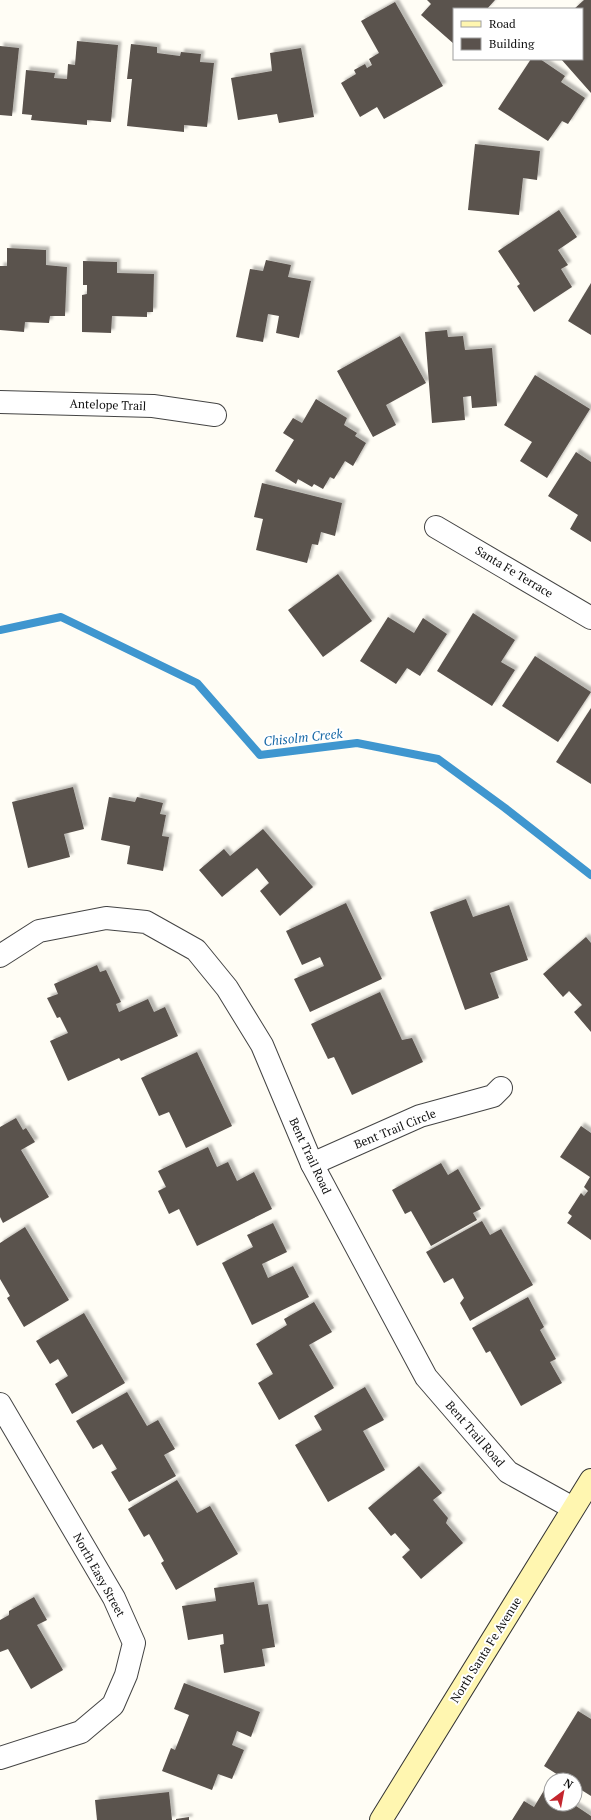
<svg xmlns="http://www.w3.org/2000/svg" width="591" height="1820" viewBox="0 0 591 1820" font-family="'PT Serif',serif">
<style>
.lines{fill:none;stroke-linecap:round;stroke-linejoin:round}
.stream{stroke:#3f96cf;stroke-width:8}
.building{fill:#5a524d;filter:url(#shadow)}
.street-casing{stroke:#444;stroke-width:24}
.secondary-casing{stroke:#333;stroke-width:24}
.street{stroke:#fff;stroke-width:22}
.secondary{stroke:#fff6b0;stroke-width:22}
.labels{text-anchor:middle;stroke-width:4;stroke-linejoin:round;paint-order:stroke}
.street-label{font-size:12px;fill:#111;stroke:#fff}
.water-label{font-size:13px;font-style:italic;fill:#1768a6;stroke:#fff}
</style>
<defs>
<filter id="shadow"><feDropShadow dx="3.5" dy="-3.5" stdDeviation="1" flood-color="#0004"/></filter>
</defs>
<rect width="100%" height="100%" fill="#fffdf5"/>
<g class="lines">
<path class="stream" d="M 0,630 L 61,617 L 197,683 L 260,755 L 357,743 L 438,759 L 505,808 L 591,875"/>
</g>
<g class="building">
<path d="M 427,0 L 495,0 L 487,9 L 454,9 L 454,44 L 421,15 L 431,4 Z"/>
<path d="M 584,0 L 591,0 L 591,93 L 561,59 L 582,59 L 582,9 L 574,9 Z"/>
<path d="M 395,2 L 443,86 L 384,119 L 377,107 L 360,117 L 341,83 L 356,74 L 354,70 L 365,64 L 367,68 L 372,65 L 369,59 L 379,53 L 361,21 Z"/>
<path d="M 77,41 L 118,45 L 111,122 L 87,120 L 87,125 L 31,120 L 32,115 L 22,114 L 26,70 L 55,73 L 54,78 L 67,79 L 68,64 L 75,65 Z"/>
<path d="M 131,44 L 157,47 L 157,53 L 180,56 L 181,52 L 201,54 L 200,62 L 214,63 L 207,127 L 184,125 L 184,132 L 127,126 L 132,79 L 127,79 Z"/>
<path d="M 0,46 L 19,48 L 12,116 L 0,115 Z"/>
<path d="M 301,48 L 314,117 L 279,123 L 277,114 L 238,120 L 231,78 L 272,71 L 270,53 Z"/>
<path d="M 531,59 L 540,59 L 565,76 L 561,82 L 585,98 L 568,124 L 562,121 L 548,141 L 498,109 Z"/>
<path d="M 475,144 L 540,151 L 537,180 L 523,178 L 519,215 L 468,210 Z"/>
<path d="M 559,210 L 577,237 L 558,250 L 568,265 L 561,269 L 572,287 L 534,312 L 517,286 L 520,284 L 498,251 Z"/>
<path d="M 7,248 L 46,250 L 46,265 L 67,267 L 65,316 L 50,316 L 49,323 L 25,322 L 24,332 L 0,330 L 0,266 L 7,266 Z"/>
<path d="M 266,260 L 291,265 L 288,277 L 311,281 L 299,338 L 276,333 L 279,316 L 268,314 L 263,342 L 236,337 L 250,269 L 263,271 Z"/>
<path d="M 83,261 L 117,262 L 117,273 L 154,274 L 153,312 L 147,312 L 147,317 L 112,316 L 111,333 L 82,332 L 82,295 L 87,294 L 87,285 L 83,285 Z"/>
<path d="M 591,283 L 591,335 L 568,321 Z"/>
<path d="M 447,330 L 448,337 L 463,336 L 465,350 L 492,348 L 497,406 L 472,408 L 471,396 L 463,397 L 465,420 L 432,423 L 425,332 Z"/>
<path d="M 400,336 L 426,383 L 386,405 L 396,425 L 373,437 L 337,371 Z"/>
<path d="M 535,375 L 590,409 L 547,478 L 520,461 L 532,442 L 504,425 Z"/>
<path d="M 316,399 L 347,418 L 344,425 L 357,433 L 355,436 L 366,443 L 353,466 L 345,461 L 334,479 L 330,477 L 323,489 L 314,484 L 312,487 L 298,479 L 296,484 L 275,471 L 294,440 L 283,433 L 293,418 L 302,423 Z"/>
<path d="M 576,452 L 591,462 L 591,542 L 570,529 L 578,515 L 548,496 Z"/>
<path d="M 262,483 L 342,503 L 335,536 L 321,532 L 318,545 L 312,544 L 307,563 L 256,550 L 263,519 L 254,517 Z"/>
<path d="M 338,574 L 372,621 L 323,657 L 288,610 Z"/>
<path d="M 473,613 L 515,640 L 501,662 L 515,670 L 492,706 L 437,671 Z"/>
<path d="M 388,617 L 414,633 L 423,618 L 447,634 L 420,676 L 407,668 L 396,684 L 360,661 Z"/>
<path d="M 535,656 L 591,692 L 558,742 L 502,706 Z"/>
<path d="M 591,708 L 591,784 L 556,762 Z"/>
<path d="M 73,787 L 84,829 L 64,834 L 70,857 L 28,868 L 12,802 Z"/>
<path d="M 109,797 L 135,802 L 137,797 L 163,803 L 160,814 L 166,815 L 162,836 L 169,837 L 163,871 L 127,864 L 130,846 L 101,840 Z"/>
<path d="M 263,829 L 313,887 L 280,916 L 260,891 L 269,883 L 257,868 L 222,897 L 199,870 L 224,849 L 230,856 Z"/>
<path d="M 466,899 L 473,917 L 509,905 L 528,960 L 490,973 L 499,998 L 465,1010 L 430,912 Z"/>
<path d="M 346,903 L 382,979 L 310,1012 L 294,979 L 324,966 L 320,957 L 302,965 L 286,931 Z"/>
<path d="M 586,937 L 591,943 L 591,1032 L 574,1012 L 582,1005 L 569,991 L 563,997 L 543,974 Z"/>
<path d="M 97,965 L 100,972 L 106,970 L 121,1002 L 116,1004 L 119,1012 L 148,999 L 154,1012 L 165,1007 L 178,1036 L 121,1061 L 119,1058 L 68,1081 L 50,1041 L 68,1033 L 60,1017 L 57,1018 L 47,998 L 58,994 L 54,984 Z"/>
<path d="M 380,992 L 402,1040 L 412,1038 L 423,1062 L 352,1095 L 334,1057 L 328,1059 L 311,1024 Z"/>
<path d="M 197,1052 L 232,1126 L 186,1148 L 169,1112 L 159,1116 L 141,1078 Z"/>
<path d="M 16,1118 L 23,1130 L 26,1128 L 35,1142 L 21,1150 L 49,1197 L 3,1223 L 0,1217 L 0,1127 Z"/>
<path d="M 581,1126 L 591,1133 L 591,1240 L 567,1223 L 572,1216 L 568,1213 L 581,1193 L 584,1196 L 588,1191 L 584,1187 L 590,1177 L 560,1157 Z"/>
<path d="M 208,1147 L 217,1167 L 228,1162 L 237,1181 L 254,1172 L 272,1209 L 197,1246 L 179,1209 L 169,1214 L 158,1191 L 166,1187 L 158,1171 Z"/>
<path d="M 441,1163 L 448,1175 L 458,1169 L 481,1209 L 473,1213 L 477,1220 L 431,1246 L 411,1211 L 405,1214 L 392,1190 Z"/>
<path d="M 482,1221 L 490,1235 L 501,1229 L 533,1285 L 470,1321 L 460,1303 L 464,1298 L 453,1278 L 444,1283 L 426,1252 Z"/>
<path d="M 273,1223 L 287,1252 L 262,1264 L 268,1278 L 293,1266 L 309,1297 L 252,1325 L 222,1263 L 253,1247 L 247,1235 Z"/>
<path d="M 25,1227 L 69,1300 L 24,1327 L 7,1298 L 10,1296 L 0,1279 L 0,1243 Z"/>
<path d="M 528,1297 L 544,1327 L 540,1330 L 556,1359 L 550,1362 L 562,1383 L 521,1406 L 490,1351 L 486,1353 L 472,1328 Z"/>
<path d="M 314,1302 L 332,1332 L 309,1345 L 334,1388 L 279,1420 L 258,1383 L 273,1374 L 256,1344 L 287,1325 L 284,1319 Z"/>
<path d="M 84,1313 L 125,1383 L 72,1414 L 55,1384 L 68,1376 L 58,1359 L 50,1364 L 36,1341 Z"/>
<path d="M 365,1387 L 384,1420 L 363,1431 L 385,1470 L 328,1502 L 295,1445 L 322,1430 L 314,1416 Z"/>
<path d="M 127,1392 L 147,1426 L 158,1420 L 175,1449 L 164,1455 L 176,1476 L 129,1502 L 111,1472 L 117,1469 L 102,1444 L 93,1449 L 76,1421 Z"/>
<path d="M 419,1466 L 442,1493 L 433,1500 L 448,1518 L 446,1523 L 463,1543 L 421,1579 L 402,1557 L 410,1550 L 395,1533 L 391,1536 L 368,1508 Z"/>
<path d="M 177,1480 L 197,1513 L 210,1506 L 238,1554 L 176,1590 L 161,1563 L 164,1561 L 149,1534 L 144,1537 L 128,1509 Z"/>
<path d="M 254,1582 L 258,1605 L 268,1604 L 275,1647 L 262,1649 L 265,1666 L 224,1673 L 220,1645 L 224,1644 L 223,1634 L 188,1640 L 182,1606 L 216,1601 L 214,1588 Z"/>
<path d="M 34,1597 L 47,1620 L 37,1625 L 63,1670 L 31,1689 L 8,1649 L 0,1652 L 0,1620 L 9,1615 L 9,1611 Z"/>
<path d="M 184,1683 L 260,1712 L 251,1737 L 237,1731 L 232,1745 L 244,1750 L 232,1779 L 218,1774 L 212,1790 L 162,1771 L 171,1748 L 175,1750 L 189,1715 L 174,1709 Z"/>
<path d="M 578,1711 L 591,1719 L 591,1796 L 575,1786 L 575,1780 L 566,1780 L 544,1766 Z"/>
<path d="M 546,1787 L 551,1790 L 551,1804 L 573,1804 L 591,1816 L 591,1820 L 512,1820 L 524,1801 L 534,1807 Z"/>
<path d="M 169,1792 L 172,1820 L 97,1820 L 95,1800 Z"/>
<path d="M 189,1817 L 189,1820 L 176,1820 L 176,1819 Z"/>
</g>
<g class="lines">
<defs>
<g id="street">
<path d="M 0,402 L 153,406 L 215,415"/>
<path d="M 436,527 L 591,618"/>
<path d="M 0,956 L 39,931 L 106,918 L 146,922 L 196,950 L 227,988 L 262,1045 L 312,1164 L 426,1377 L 508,1472 L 573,1508"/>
<path d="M 312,1164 L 420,1116 L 493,1096 L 501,1088"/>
<path d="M 0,1404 L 114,1598 L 134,1643 L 126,1675 L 113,1705 L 81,1732 L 0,1758"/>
</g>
<path id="secondary" d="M 381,1820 L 591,1480"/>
</defs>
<use href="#street" class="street-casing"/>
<use href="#secondary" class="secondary-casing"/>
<use href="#street" class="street"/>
<use href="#secondary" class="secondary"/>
</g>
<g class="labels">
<g class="street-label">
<text transform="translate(108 405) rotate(2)" y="4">Antelope Trail</text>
<text transform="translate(514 572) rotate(31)" y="4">Santa Fe Terrace</text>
<text transform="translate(395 1129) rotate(-22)" y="4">Bent Trail Circle</text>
<text transform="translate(310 1156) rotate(65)" y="4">Bent Trail Road</text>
<text transform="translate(475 1434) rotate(49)" y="4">Bent Trail Road</text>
<text transform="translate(99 1575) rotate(61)" y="4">North Easy Street</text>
<text transform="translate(486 1650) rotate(-58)" y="4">North Santa Fe Avenue</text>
</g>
<g class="water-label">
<text transform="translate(303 737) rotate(-6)" y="5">Chisolm Creek</text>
</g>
</g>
<rect x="453" y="8" width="130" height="52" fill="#ffffff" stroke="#a0a0a0"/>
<rect x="461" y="21" width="20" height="6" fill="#fff6b0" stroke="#a0a0a0"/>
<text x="489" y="28" font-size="12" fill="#111111">Road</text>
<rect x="461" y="38" width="20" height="12" fill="#5a524d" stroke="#a0a0a0"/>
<text x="489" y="48" font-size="12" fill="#111111">Building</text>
<g transform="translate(563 1792) rotate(32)"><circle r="19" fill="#ffffff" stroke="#a0a0a0"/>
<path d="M0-3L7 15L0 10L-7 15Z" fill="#c4262e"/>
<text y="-6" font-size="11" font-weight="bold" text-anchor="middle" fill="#111111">N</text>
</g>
</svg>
